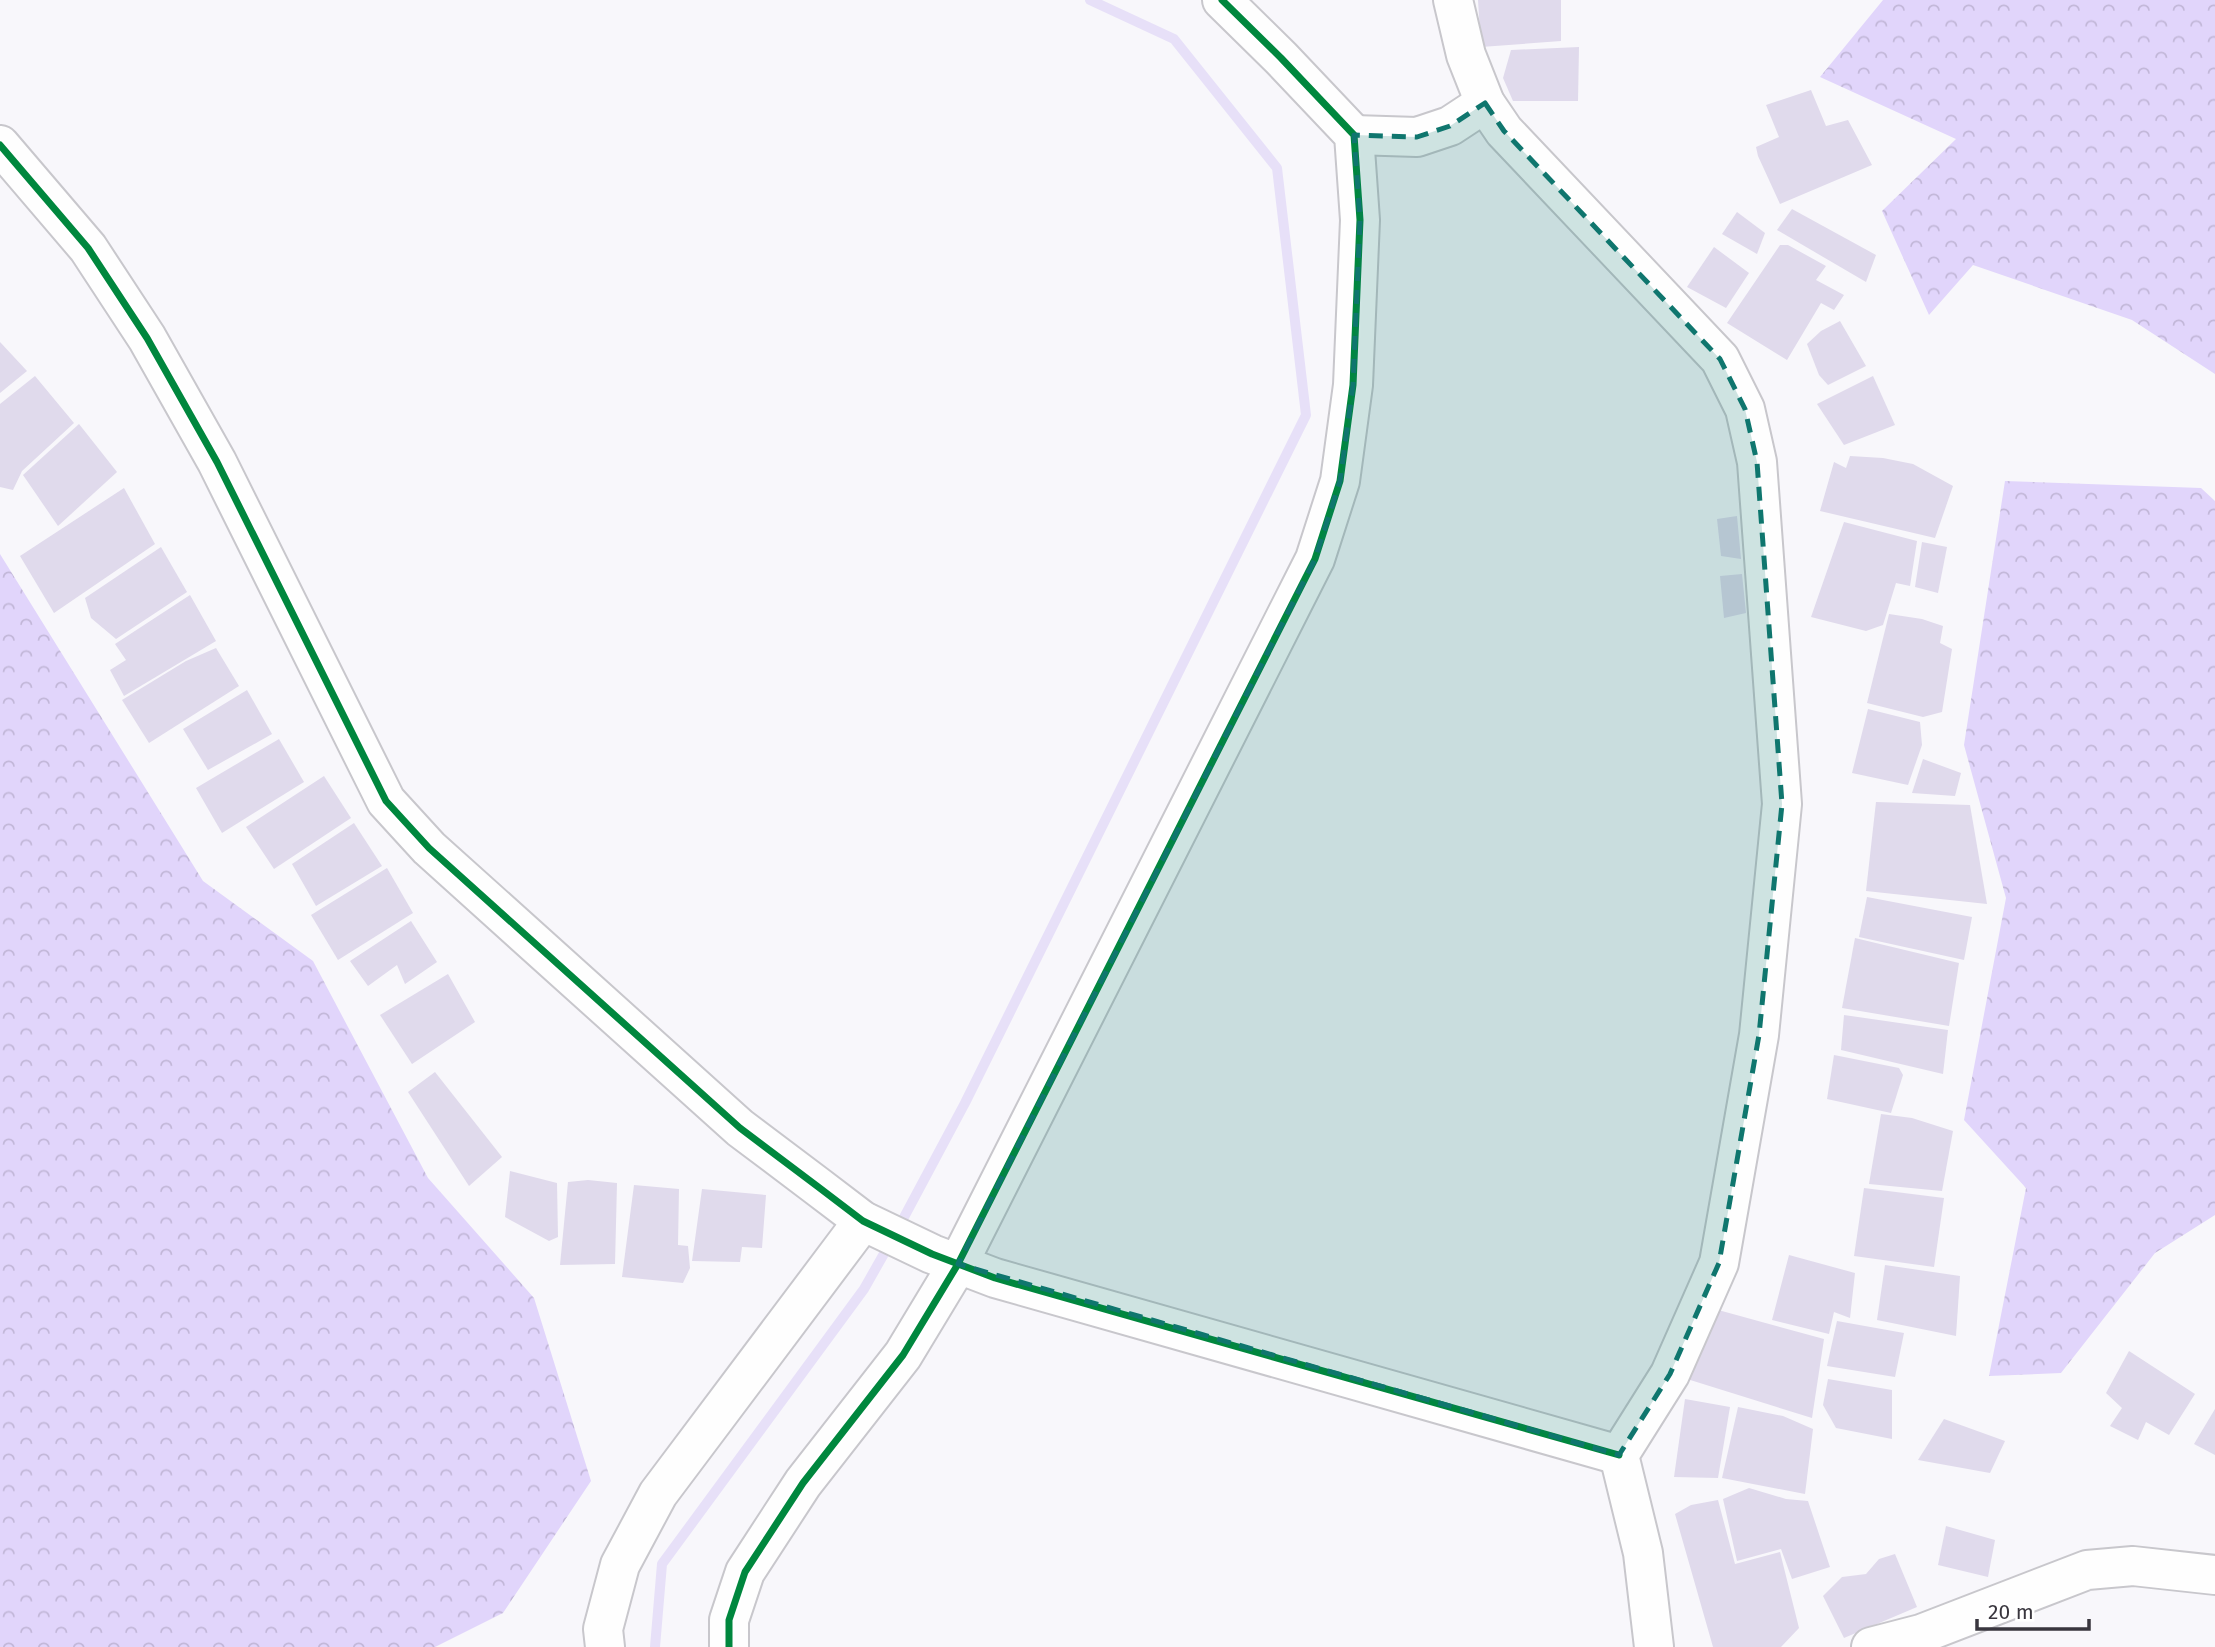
<svg xmlns="http://www.w3.org/2000/svg" width="2215" height="1647" viewBox="0 0 2215 1647" font-family="'Fira Sans',sans-serif">
<style>
.forest{fill:url(#forest-crowns)}
.lines{fill:none;stroke-linecap:round;stroke-linejoin:round}
.stream{stroke:#e7e0f8;stroke-width:10}
.building{fill:#e0daec}
.minor-casing{stroke:#c8c7cc;stroke-width:42}
.minor{stroke:#fefefe;stroke-width:38}
.cycleway-casing{stroke:#fff;stroke-width:11}
.cycleway{stroke:#00873e;stroke-width:7}
.marked{fill:#0f766e;fill-opacity:0.2;stroke:#0f766e;stroke-width:5;stroke-dasharray:14 9;stroke-linejoin:round}
</style>
<defs>
<pattern id="forest-crowns" width="20" height="18" patternUnits="userSpaceOnUse" patternTransform="scale(1.75)"><rect width="20" height="18" fill="#e1d5fb"/><path d="M2 6a3 3 0 1 1 6 0M12 15a3 3 0 1 1 6 0" fill="none" stroke="#c2b7d8"/></pattern>
</defs>
<rect width="100%" height="100%" fill="#f8f7fb"/>
<g class="forest">
<path d="M 1883,0 L 2215,0 L 2215,374 L 2132,320 L 1973,265 L 1929,315 L 1882,211 L 1956,139 L 1820,77 Z"/>
<path d="M 2005,481 L 2201,488 L 2215,501 L 2215,1215 L 2155,1253 L 2061,1373 L 1989,1376 L 2026,1188 L 1964,1120 L 2006,898 L 1964,745 Z"/>
<path d="M 0,554 L 203,881 L 313,961 L 428,1178 L 534,1298 L 591,1481 L 503,1613 L 435,1647 L 0,1647 Z"/>
</g>
<g class="lines">
<path class="stream" d="M 655,1647 L 662,1564 L 864,1289 L 894,1236 L 965,1103 L 1306,415 L 1277,168 L 1174,39 L 1090,0"/>
</g>
<g class="building">
<path d="M 1478,0 L 1561,0 L 1561,41 L 1481,47 Z"/>
<path d="M 1579,47 L 1578,101 L 1513,101 L 1503,78 L 1511,50 Z"/>
<path d="M 1811,90 L 1826,126 L 1848,120 L 1872,165 L 1780,204 L 1758,156 L 1756,147 L 1779,137 L 1766,105 Z"/>
<path d="M 1792,209 L 1876,255 L 1866,282 L 1777,230 Z"/>
<path d="M 1737,212 L 1765,233 L 1757,254 L 1722,234 Z"/>
<path d="M 1780,245 L 1788,245 L 1826,266 L 1816,280 L 1844,295 L 1834,310 L 1821,303 L 1787,360 L 1727,323 Z"/>
<path d="M 1714,247 L 1749,273 L 1726,308 L 1687,287 Z"/>
<path d="M 1840,321 L 1866,366 L 1828,385 L 1819,375 L 1807,344 L 1821,331 Z"/>
<path d="M 0,342 L 27,371 L 0,393 Z"/>
<path d="M 35,376 L 74,423 L 22,471 L 13,490 L 0,487 L 0,404 Z"/>
<path d="M 1873,376 L 1895,425 L 1844,445 L 1817,404 Z"/>
<path d="M 79,424 L 117,472 L 58,526 L 23,475 Z"/>
<path d="M 1850,456 L 1883,458 L 1913,464 L 1953,486 L 1935,538 L 1820,511 L 1834,462 L 1846,468 Z"/>
<path d="M 124,488 L 155,544 L 54,613 L 20,556 Z"/>
<path d="M 1737,516 L 1741,559 L 1721,556 L 1717,519 Z"/>
<path d="M 1844,522 L 1917,541 L 1910,586 L 1896,583 L 1883,625 L 1866,631 L 1811,617 Z"/>
<path d="M 1922,542 L 1947,547 L 1938,593 L 1915,587 Z"/>
<path d="M 161,547 L 187,592 L 116,639 L 91,618 L 85,598 Z"/>
<path d="M 1742,574 L 1746,613 L 1724,618 L 1720,576 Z"/>
<path d="M 190,595 L 216,641 L 124,696 L 110,670 L 126,660 L 115,644 Z"/>
<path d="M 1889,614 L 1922,619 L 1943,626 L 1940,643 L 1952,649 L 1942,712 L 1923,717 L 1867,703 Z"/>
<path d="M 216,648 L 239,686 L 149,743 L 122,700 L 186,661 Z"/>
<path d="M 247,690 L 272,734 L 208,770 L 183,729 Z"/>
<path d="M 1868,709 L 1920,722 L 1922,745 L 1908,785 L 1852,773 Z"/>
<path d="M 279,739 L 304,782 L 222,833 L 196,788 Z"/>
<path d="M 1923,759 L 1961,773 L 1955,796 L 1912,793 Z"/>
<path d="M 324,776 L 351,818 L 274,869 L 246,827 Z"/>
<path d="M 1876,802 L 1970,805 L 1987,904 L 1866,891 Z"/>
<path d="M 354,823 L 382,866 L 316,906 L 292,864 Z"/>
<path d="M 387,868 L 413,913 L 338,960 L 311,915 Z"/>
<path d="M 1867,897 L 1972,917 L 1964,960 L 1859,937 Z"/>
<path d="M 411,921 L 437,962 L 405,984 L 397,965 L 368,986 L 350,961 Z"/>
<path d="M 1855,938 L 1959,963 L 1949,1026 L 1842,1008 Z"/>
<path d="M 448,974 L 475,1022 L 412,1064 L 380,1015 Z"/>
<path d="M 1844,1015 L 1948,1030 L 1943,1074 L 1841,1050 Z"/>
<path d="M 1834,1055 L 1899,1068 L 1903,1075 L 1891,1113 L 1827,1099 Z"/>
<path d="M 435,1072 L 502,1157 L 469,1186 L 408,1092 Z"/>
<path d="M 1881,1114 L 1912,1118 L 1953,1131 L 1942,1191 L 1869,1184 Z"/>
<path d="M 510,1171 L 557,1183 L 558,1237 L 549,1241 L 505,1217 Z"/>
<path d="M 588,1180 L 617,1183 L 615,1264 L 560,1265 L 568,1182 Z"/>
<path d="M 634,1185 L 679,1189 L 678,1245 L 688,1246 L 690,1268 L 683,1283 L 622,1277 Z"/>
<path d="M 1864,1188 L 1944,1198 L 1934,1267 L 1854,1256 Z"/>
<path d="M 702,1189 L 766,1195 L 762,1248 L 742,1247 L 740,1262 L 692,1261 Z"/>
<path d="M 1789,1255 L 1855,1273 L 1850,1318 L 1834,1312 L 1829,1334 L 1772,1320 Z"/>
<path d="M 1885,1265 L 1960,1276 L 1956,1336 L 1877,1320 Z"/>
<path d="M 1711,1308 L 1824,1339 L 1812,1418 L 1687,1379 Z"/>
<path d="M 1837,1321 L 1904,1333 L 1895,1377 L 1827,1366 Z"/>
<path d="M 2129,1351 L 2195,1394 L 2169,1435 L 2146,1422 L 2138,1440 L 2110,1426 L 2122,1408 L 2106,1393 Z"/>
<path d="M 1828,1379 L 1892,1390 L 1892,1439 L 1836,1428 L 1823,1405 Z"/>
<path d="M 1685,1399 L 1730,1407 L 1718,1478 L 1674,1477 Z"/>
<path d="M 1738,1407 L 1783,1416 L 1813,1429 L 1805,1494 L 1722,1478 Z"/>
<path d="M 2215,1409 L 2215,1455 L 2194,1444 Z"/>
<path d="M 1944,1419 L 2005,1441 L 1990,1473 L 1918,1460 Z"/>
<path d="M 1749,1488 L 1786,1499 L 1808,1501 L 1830,1567 L 1792,1579 L 1781,1549 L 1737,1561 L 1723,1499 Z"/>
<path d="M 1718,1500 L 1735,1564 L 1780,1552 L 1799,1628 L 1781,1647 L 1713,1647 L 1675,1514 L 1691,1505 Z"/>
<path d="M 1946,1526 L 1995,1540 L 1988,1577 L 1938,1565 Z"/>
<path d="M 1895,1554 L 1917,1607 L 1844,1638 L 1823,1596 L 1842,1577 L 1866,1574 L 1879,1559 Z"/>
</g>
<g class="lines">
<defs>
<g id="minor">
<path d="M 1453,0 L 1466,55 L 1485,103 L 1504,131 L 1720,359 L 1745,409 L 1757,462 L 1782,804 L 1759,1035 L 1719,1263 L 1670,1374 L 1619,1455 L 1643,1553 L 1654,1647"/>
<path d="M 1354,135 L 1417,137 L 1450,126 L 1485,103"/>
<path d="M 0,145 L 88,248 L 147,338 L 217,462 L 386,801 L 429,848 L 740,1128 L 817,1186 L 863,1221 L 932,1254 L 995,1278 L 1619,1455"/>
<path d="M 605,1647 L 603,1629 L 620,1565 L 658,1494 L 863,1221"/>
<path d="M 729,1647 L 729,1620 L 745,1572 L 803,1483 L 903,1355 L 958,1264 L 1315,559 L 1340,481 L 1353,385 L 1360,220 L 1354,135 L 1281,58 L 1222,0"/>
<path d="M 1871,1647 L 1921,1634 L 2087,1570 L 2133,1566 L 2215,1575"/>
</g>
</defs>
<use href="#minor" class="minor-casing"/>
<use href="#minor" class="minor"/>
<defs>
<g id="cycleway">
<path d="M 0,145 L 88,248 L 147,338 L 217,462 L 386,801 L 429,848 L 740,1128 L 817,1186 L 863,1221 L 932,1254 L 995,1278 L 1619,1455"/>
<path d="M 729,1647 L 729,1620 L 745,1572 L 803,1483 L 903,1355 L 958,1264 L 1315,559 L 1340,481 L 1353,385 L 1360,220 L 1354,135 L 1281,58 L 1222,0"/>
</g>
</defs>
<use href="#cycleway" class="cycleway-casing"/>
<use href="#cycleway" class="cycleway"/>
</g>
<path class="marked" d="M 1485,103 L 1504,131 L 1720,359 L 1745,409 L 1757,462 L 1782,804 L 1759,1035 L 1719,1263 L 1670,1374 L 1619,1455 L 958,1264 L 1315,559 L 1340,481 L 1353,385 L 1360,220 L 1354,135 L 1417,137 L 1450,126 Z"/>
<path d="M1977 1619v10h112v-10" fill="none" stroke="#39363e" stroke-width="3.5"/>
<text x="1988" y="1619" font-size="21" fill="#39363e" stroke="#ffffff" stroke-width="5" paint-order="stroke">20 m</text>
</svg>
